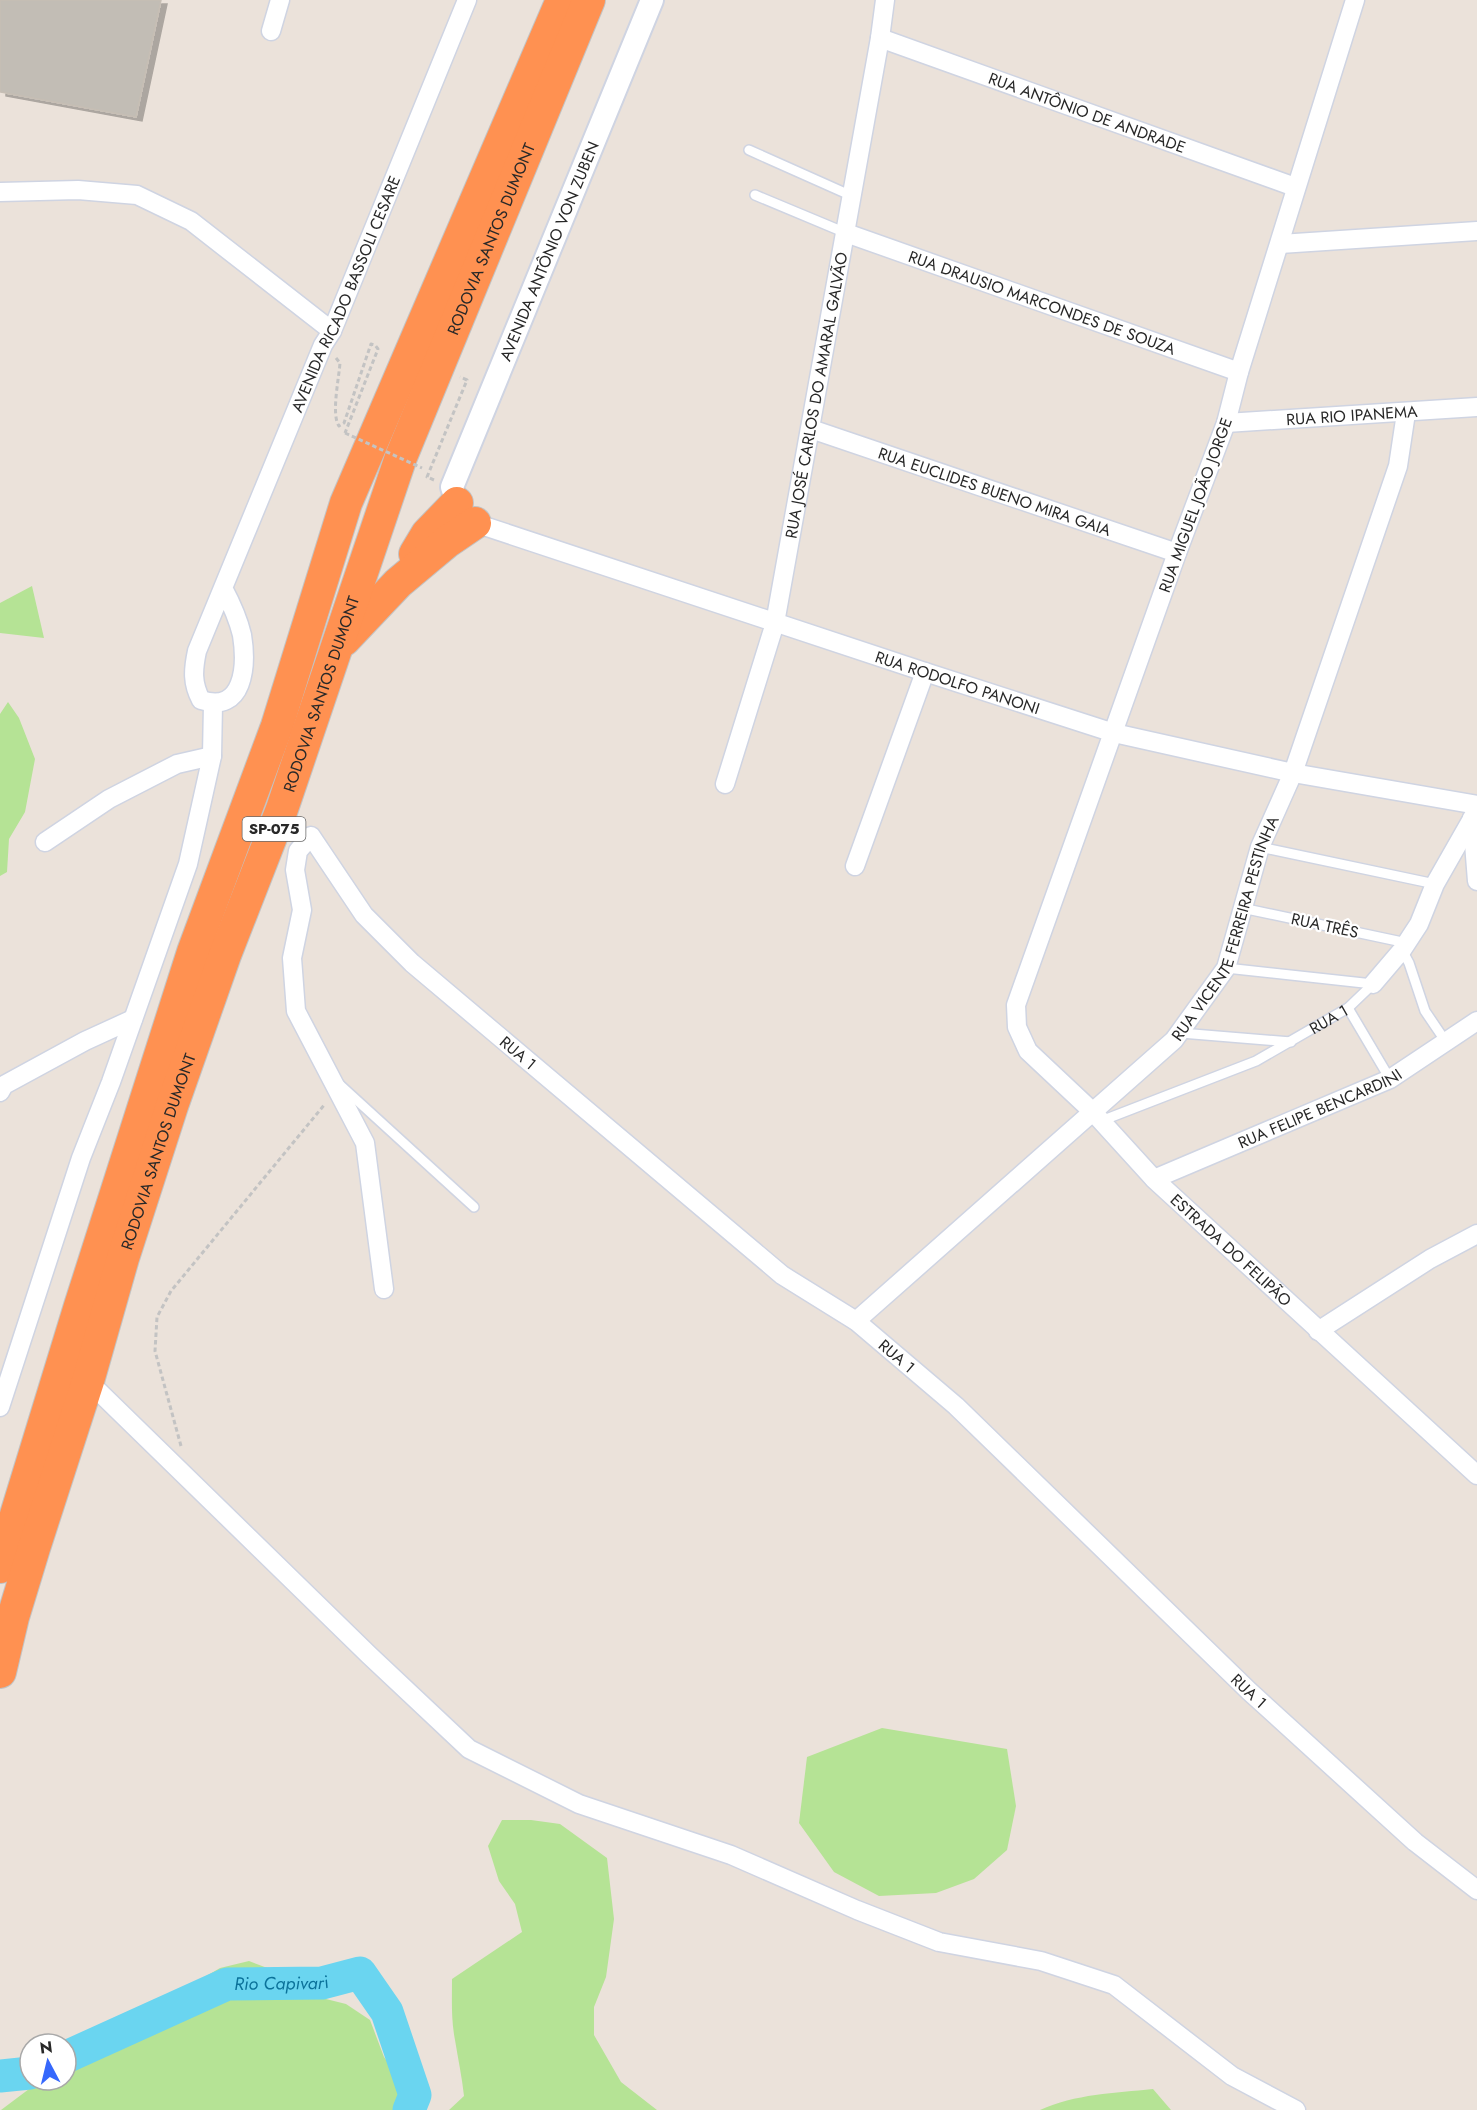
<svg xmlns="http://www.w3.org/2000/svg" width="1477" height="2110" viewBox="0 0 1477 2110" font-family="Jost,sans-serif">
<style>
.green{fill:#b5e395}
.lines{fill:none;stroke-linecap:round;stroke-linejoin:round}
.river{stroke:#6ad5f0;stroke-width:33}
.building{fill:#c2bdb5;stroke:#c6beb4;stroke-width:1.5;filter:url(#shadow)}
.service-casing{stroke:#cfd4e2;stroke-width:12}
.minor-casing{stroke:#cfd4e2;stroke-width:21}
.tertiary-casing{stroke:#cfd4e2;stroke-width:26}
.motorway-casing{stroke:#c3c3c3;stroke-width:34}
.path{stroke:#c3c3c3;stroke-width:3;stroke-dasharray:4.5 3;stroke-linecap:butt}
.service{stroke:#fff;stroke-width:9}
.minor{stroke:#fff;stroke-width:18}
.tertiary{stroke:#fff;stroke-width:22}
.motorway{stroke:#ff9151;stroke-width:32}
.path-bridge{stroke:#c3c3c3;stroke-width:3;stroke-dasharray:4.5 3;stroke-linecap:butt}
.labels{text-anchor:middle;stroke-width:4.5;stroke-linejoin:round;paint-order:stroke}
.shield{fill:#fff;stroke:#686868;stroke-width:1.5}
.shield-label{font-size:15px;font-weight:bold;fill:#282828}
.street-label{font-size:16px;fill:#282828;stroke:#fff}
.water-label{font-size:18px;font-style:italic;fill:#0b729a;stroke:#fff}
</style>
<defs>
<filter id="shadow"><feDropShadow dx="6" dy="4" stdDeviation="0" flood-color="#0004"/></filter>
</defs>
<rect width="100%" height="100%" fill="#ebe2da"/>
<g class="green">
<path d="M 32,586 L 44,638 L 0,633 L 0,603 Z"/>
<path d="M 8,702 L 19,718 L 35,759 L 25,812 L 9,839 L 7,872 L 0,876 L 0,714 Z"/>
<path d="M 882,1728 L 1007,1749 L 1016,1806 L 1007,1850 L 974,1879 L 936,1893 L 879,1896 L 834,1872 L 799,1823 L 807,1757 Z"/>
<path d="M 502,1820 L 531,1820 L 560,1824 L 607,1858 L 614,1919 L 606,1977 L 594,2007 L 594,2035 L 621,2082 L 657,2110 L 449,2110 L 464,2096 C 462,2077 458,2059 455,2040 C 451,2020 452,1999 452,1979 L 522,1932 L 515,1904 L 499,1881 L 488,1846 Z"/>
<path d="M 249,1961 L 278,1972 L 306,1994 L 346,2004 L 370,2020 L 384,2057 L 418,2104 L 427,2110 L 1,2110 L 41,2080 L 66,2080 L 66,2060 L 72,2055 L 220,1968 Z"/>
<path d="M 1153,2089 L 1171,2110 L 1040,2110 C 1075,2094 1115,2093 1153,2089 Z"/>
</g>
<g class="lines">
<g class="river">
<path id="s1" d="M 66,2057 L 227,1984 L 322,1983 L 360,1973 L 387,2012 L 415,2095 L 409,2110"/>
<path d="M 0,2076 L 30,2073"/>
</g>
</g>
<path class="building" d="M 0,0 L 161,0 L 136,117 L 0,92 Z"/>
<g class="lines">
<defs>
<g id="service">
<path d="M 749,150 L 852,196"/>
<path d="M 755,195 L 846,233"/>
<path d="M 1260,847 L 1435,884"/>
<path d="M 1242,908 L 1407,943"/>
<path d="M 1402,950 L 1409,963 L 1425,1011 L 1446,1042"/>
<path d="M 1226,968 L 1373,984"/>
<path d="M 1348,1008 L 1390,1079"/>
<path d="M 1181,1033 L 1291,1042"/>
<path d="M 339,1084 L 474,1207"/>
<path id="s2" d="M 1101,1121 L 1256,1061 L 1348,1008 L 1373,984"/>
</g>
<g id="minor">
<path id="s3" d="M 1355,0 L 1239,372 L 1226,423 L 1177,553 L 1016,1005 L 1017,1027 L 1028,1051 L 1093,1112 L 1154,1179 L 1477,1475"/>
<path d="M 271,31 L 280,0"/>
<path id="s4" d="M 880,38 L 1295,187"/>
<path d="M 0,192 L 78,190 L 137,195 L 191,221 L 332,331"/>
<path id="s5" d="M 846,233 L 1239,372"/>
<path d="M 1280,244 L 1477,231"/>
<path id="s6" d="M 1226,423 L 1477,407"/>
<path id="s7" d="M 811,429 L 1177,553"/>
<path id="s8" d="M 470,517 L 475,523 L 925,672 L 1114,733 L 1293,773 L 1477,805"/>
<path id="s9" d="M 223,588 C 231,603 238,618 242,635 C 247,666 244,714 201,700 C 192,683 193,670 197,651 L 323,345 L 332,331 L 467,0"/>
<path id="s10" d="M 725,784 L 775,623 L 880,38 L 885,0"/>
<path d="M 1472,818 L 1477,881"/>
<path d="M 45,842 L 109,799 L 177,764 L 212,756"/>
<path d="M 855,866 L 925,672"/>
<path d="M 1373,984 L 1402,950 L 1419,924 L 1435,884 L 1472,819"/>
<path d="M 0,1092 L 4,1085 L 85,1041 L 133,1019"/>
<path id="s11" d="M 1154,1179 L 1390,1079 L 1477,1021"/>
<path id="s12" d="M 384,1289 L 365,1143 L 296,1011 L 292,958 L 302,910 L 295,870 L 298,851 L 311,836 L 364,915 L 412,963 L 782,1275 L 856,1321 L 956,1406 L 1249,1691 L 1415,1842 L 1477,1890"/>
<path id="s13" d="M 856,1321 L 1174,1040 L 1226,968 L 1260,847 L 1293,773 L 1398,466 L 1406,413"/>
<path d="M 1318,1331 L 1430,1259 L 1477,1234"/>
<path d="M 88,1381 L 369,1655 L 469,1749 L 579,1804 L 731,1855 L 857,1910 L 939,1942 L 1041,1961 L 1114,1985 L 1232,2076 L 1296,2110"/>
<path d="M 0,1407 L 81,1158 L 111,1082 L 188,864 L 212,756 L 213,704"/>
</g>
<g id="tertiary">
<path id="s14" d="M 457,503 L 452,487 L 652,0"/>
</g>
<g id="motorway">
<path d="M 415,554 L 427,534 L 457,503"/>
<path d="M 344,640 L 398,583 L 447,542 L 475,523"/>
<path d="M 0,1567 L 80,1306 L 193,952 L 277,726 L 346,503 L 562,0"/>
<path id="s15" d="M 0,1672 L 13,1617 L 34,1548 L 88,1381 L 123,1258 L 172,1106 L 225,955 L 282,809 L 401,457 L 589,0"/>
</g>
</defs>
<use href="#service" class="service-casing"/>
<use href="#minor" class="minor-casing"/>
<use href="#tertiary" class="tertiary-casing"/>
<use href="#motorway" class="motorway-casing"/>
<g class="path">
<path d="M 336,358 L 340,363 C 339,378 331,415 339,426 L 344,423 L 371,344 L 375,345 L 378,349 L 345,433"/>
<path d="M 434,480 L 427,477 L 467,380 L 460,377"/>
<path d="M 181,1446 L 155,1351 L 157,1317 L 171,1291 L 325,1104"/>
</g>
<use href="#service" class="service"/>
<use href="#minor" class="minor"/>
<use href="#tertiary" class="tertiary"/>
<use href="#motorway" class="motorway"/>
<path class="path-bridge" d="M 345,433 L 422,468"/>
</g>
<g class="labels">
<rect class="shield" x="242.5" y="817" width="63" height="24" rx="4.5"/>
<g class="shield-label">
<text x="274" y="834">SP-075</text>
</g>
<g class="street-label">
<text dy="6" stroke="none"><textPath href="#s4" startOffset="220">RUA ANTÔNIO DE ANDRADE</textPath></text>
<text dy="6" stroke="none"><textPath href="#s15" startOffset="1516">RODOVIA SANTOS DUMONT</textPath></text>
<text dy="6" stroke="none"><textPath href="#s14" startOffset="272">AVENIDA ANTÔNIO VON ZUBEN</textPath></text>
<text dy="6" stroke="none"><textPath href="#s9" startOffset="585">AVENIDA RICADO BASSOLI CESARE</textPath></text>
<text dy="6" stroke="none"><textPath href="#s5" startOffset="208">RUA DRAUSIO MARCONDES DE SOUZA</textPath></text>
<text dy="6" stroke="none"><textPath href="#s10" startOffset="400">RUA JOSÉ CARLOS DO AMARAL GALVÃO</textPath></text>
<text dy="6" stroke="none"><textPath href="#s6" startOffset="126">RUA RIO IPANEMA</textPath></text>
<text dy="6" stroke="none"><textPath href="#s7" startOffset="194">RUA EUCLIDES BUENO MIRA GAIA</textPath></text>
<text transform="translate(1195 505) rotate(-70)" y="6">RUA MIGUEL JOÃO JORGE</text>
<text dy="6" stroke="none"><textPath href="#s8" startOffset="516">RUA RODOLFO PANONI</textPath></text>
<text dy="6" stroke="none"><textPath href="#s15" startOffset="1030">RODOVIA SANTOS DUMONT</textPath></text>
<text transform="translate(1325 925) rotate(12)" y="6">RUA TRÊS</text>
<text dy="6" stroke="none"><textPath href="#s13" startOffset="549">RUA VICENTE FERREIRA PESTINHA</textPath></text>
<text dy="6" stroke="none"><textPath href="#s2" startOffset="250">RUA 1</textPath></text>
<text dy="6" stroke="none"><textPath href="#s12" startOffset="780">RUA 1</textPath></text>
<text dy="6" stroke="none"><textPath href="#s11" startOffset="180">RUA FELIPE BENCARDINI</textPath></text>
<text dy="6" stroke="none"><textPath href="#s15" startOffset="544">RODOVIA SANTOS DUMONT</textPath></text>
<text dy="6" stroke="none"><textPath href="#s3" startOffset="1394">ESTRADA DO FELIPÃO</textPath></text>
<text dy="6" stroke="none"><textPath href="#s12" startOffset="1266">RUA 1</textPath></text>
<text dy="6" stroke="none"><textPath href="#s12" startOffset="1752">RUA 1</textPath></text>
</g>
<g class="water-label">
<text dy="6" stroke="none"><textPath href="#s1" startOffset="231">Rio Capivari</textPath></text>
</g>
</g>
<g transform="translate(48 2062) rotate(353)"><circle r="28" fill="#ffffff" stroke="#a9a9a9" stroke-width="1.5"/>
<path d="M0-4.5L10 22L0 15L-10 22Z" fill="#3668fc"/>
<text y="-9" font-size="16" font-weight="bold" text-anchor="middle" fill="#282828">N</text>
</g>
</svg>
